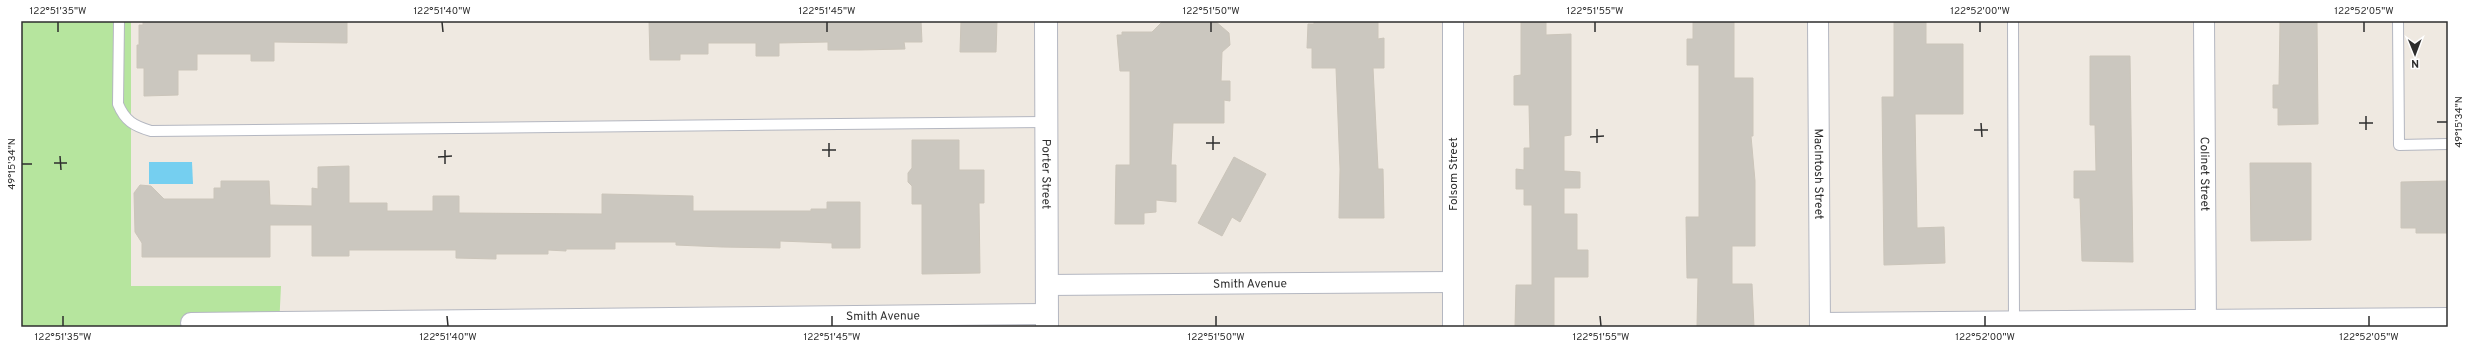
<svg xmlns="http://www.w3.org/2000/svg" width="2469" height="348" viewBox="0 0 2469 348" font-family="Overpass,sans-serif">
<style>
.green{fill:#b6e59e}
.water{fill:#75cff0}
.building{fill:#cbc7bf;stroke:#cbc5ba}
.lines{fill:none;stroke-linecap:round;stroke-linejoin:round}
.lane-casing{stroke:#b4b7c1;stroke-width:12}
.street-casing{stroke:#b4b7c1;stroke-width:22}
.secondary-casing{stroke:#b4b7c1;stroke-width:24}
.lane{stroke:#fff;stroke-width:10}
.street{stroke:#fff;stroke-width:20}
.secondary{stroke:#fff;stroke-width:22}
.ticks{fill:none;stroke:#2e2e2e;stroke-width:1.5}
.labels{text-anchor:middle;stroke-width:4;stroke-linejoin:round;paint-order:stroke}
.street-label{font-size:12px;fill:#2e2e2e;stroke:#fff}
.neatline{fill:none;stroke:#2e2e2e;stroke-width:1.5}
.ticks-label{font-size:10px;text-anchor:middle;fill:#2e2e2e}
</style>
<rect width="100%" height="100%" fill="#efe9e1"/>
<path class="green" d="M 21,21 L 131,21 L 131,286 L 281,286 L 279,327 L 21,327 Z"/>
<path class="water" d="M 149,162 L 192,162 L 193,184 L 149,184 Z"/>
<g class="building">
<path d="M 143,21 L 347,21 L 347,43 L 274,42 L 274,61 L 251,61 L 251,54 L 197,54 L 197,70 L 178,70 L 178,95 L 144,96 L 144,68 L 137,68 L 137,45 L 139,45 L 139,25 L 143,25 Z"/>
<path d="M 649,21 L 921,21 L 922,42 L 904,42 L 905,49 L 859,50 L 828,50 L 828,42 L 779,43 L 779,56 L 756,56 L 756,43 L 708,43 L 708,54 L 680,54 L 680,60 L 650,60 Z"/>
<path d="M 961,21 L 997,21 L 996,52 L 960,52 Z"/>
<path d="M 1163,21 L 1215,21 L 1229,33 L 1230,45 L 1222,52 L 1221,81 L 1230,81 L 1230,101 L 1224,100 L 1224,123 L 1173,123 L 1171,165 L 1176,165 L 1176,202 L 1156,200 L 1156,212 L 1144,213 L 1144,224 L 1115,224 L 1116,165 L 1130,165 L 1130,71 L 1120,71 L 1117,35 L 1122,35 L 1122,32 L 1152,32 Z"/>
<path d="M 1314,21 L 1378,21 L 1378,39 L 1384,38 L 1384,68 L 1373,68 L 1378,169 L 1383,169 L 1384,218 L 1339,218 L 1340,169 L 1336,68 L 1312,68 L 1312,48 L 1307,48 L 1308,24 L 1314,24 Z"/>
<path d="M 1521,21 L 1546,21 L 1546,35 L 1571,34 L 1571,135 L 1564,136 L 1564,171 L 1580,172 L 1580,188 L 1564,188 L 1564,214 L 1577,214 L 1577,250 L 1588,250 L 1588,277 L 1554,277 L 1554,327 L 1515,327 L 1516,285 L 1532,285 L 1532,205 L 1524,205 L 1524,189 L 1516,189 L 1516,169 L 1524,170 L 1524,148 L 1530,148 L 1529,105 L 1514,105 L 1514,76 L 1521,75 Z"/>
<path d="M 1693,21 L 1734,21 L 1734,78 L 1753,78 L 1753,136 L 1751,136 L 1755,181 L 1755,246 L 1732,246 L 1732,284 L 1752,284 L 1754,327 L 1697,327 L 1698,278 L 1687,278 L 1686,217 L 1699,217 L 1699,65 L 1687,65 L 1687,39 L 1693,39 Z"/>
<path d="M 1894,21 L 1926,21 L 1926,44 L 1963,44 L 1963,114 L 1915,114 L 1917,228 L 1944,227 L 1945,263 L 1884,265 L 1882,97 L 1894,97 Z"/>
<path d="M 2280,21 L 2317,21 L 2318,124 L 2278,125 L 2278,108 L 2273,108 L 2273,85 L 2279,85 Z"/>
<path d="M 2090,56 L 2130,56 L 2133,262 L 2082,261 L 2080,198 L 2074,198 L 2074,171 L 2096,171 L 2095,125 L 2090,125 Z"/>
<path d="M 912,140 L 959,140 L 959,170 L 984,170 L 984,203 L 979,203 L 980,273 L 922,274 L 922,204 L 912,204 L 912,186 L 908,182 L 908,173 L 912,168 Z"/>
<path d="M 1234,157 L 1266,174 L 1240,222 L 1232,217 L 1222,236 L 1198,223 Z"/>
<path d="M 2250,163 L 2311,163 L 2311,240 L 2251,241 Z"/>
<path d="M 349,166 L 349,203 L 387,203 L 387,211 L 433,211 L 433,196 L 459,196 L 459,213 L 602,214 L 602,194 L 693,196 L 693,211 L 811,211 L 811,209 L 827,209 L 827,202 L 860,202 L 860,248 L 832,248 L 832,243 L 780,241 L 780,248 L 722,247 L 676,245 L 676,242 L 615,242 L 615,249 L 566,249 L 566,251 L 548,250 L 548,254 L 496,254 L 496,259 L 456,258 L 456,250 L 349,250 L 349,256 L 312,256 L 312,225 L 270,225 L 270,257 L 142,257 L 142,243 L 135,232 L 134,193 L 140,185 L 151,186 L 164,199 L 214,199 L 214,188 L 221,188 L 221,181 L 269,181 L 270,205 L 312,206 L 312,188 L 318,189 L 318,167 Z"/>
<path d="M 2448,181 L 2448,233 L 2416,233 L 2416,228 L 2401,228 L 2401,182 Z"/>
</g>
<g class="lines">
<defs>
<g id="lane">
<path d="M 119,21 L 118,104 C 125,121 134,126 151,131 L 1046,122"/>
<path d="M 2013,21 L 2014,325"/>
<path d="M 2398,21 L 2399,145 L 2448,144"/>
</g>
<g id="street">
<path d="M 1453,21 L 1453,327"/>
<path id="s1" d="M 1818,21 L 1820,327"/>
<path id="s2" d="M 2204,21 L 2206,327"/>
<path id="s3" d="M 1047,285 L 1453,282"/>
<path id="s4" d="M 191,323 L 1047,314"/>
<path d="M 1820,323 L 2448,318"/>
</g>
<g id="secondary">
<path id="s5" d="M 1046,21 L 1047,327"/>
</g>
</defs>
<use href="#lane" class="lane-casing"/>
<use href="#street" class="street-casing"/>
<use href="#secondary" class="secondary-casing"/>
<use href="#lane" class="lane"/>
<use href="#street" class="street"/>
<use href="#secondary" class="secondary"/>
</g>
<path class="ticks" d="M 58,22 L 58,32M 442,22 L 443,32M 827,22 L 827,32M 1211,22 L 1211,32M 1595,22 L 1595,32M 1980,22 L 1980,32M 2364,22 L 2364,32M 2366,116 L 2366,130M 2437,122 L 2447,122M 1981,123 L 1982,137M 2359,123 L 2373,123M 1597,129 L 1597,143M 1974,130 L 1988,130M 1213,136 L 1213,150M 1590,137 L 1604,136M 829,143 L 829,157M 1206,143 L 1220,143M 445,150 L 445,164M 822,150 L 836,150M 60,156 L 61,170M 438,157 L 452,156M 54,163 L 67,163M 22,164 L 32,164M 63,316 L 63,326M 447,316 L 448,326M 832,316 L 832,326M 1216,316 L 1216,326M 1600,316 L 1601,326M 1985,316 L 1985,326M 2369,316 L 2369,326"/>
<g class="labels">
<g class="street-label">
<text dy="4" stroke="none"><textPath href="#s5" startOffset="153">Porter Street</textPath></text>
<text transform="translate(1453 174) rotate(-90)" y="4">Folsom Street</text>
<text dy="4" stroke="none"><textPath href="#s1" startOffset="153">MacIntosh Street</textPath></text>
<text dy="4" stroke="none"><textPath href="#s2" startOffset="153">Colinet Street</textPath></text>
<text dy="4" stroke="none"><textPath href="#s3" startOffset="203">Smith Avenue</textPath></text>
<text dy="4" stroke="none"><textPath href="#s4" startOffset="692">Smith Avenue</textPath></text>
</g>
</g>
<rect width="2469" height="348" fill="none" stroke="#ffffff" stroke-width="44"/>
<g transform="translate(2415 54) rotate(179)" stroke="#ffffff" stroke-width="3" paint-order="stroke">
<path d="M0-3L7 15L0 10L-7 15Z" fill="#2e2e2e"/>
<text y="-6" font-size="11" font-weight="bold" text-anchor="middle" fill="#2e2e2e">N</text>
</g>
<rect x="22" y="22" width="2425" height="304" class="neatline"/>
<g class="ticks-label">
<text x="58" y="14">122°51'35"W</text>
<text x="442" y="14">122°51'40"W</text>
<text x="827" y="14">122°51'45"W</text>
<text x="1211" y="14">122°51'50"W</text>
<text x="1595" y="14">122°51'55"W</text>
<text x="1980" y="14">122°52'00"W</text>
<text x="2364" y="14">122°52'05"W</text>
<text transform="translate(2458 122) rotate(-90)" y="4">49°15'34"N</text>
<text transform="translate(11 164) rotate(-90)" y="4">49°15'34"N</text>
<text x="63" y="340">122°51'35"W</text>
<text x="448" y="340">122°51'40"W</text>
<text x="832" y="340">122°51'45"W</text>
<text x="1216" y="340">122°51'50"W</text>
<text x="1601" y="340">122°51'55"W</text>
<text x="1985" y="340">122°52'00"W</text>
<text x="2369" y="340">122°52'05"W</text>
</g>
</svg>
